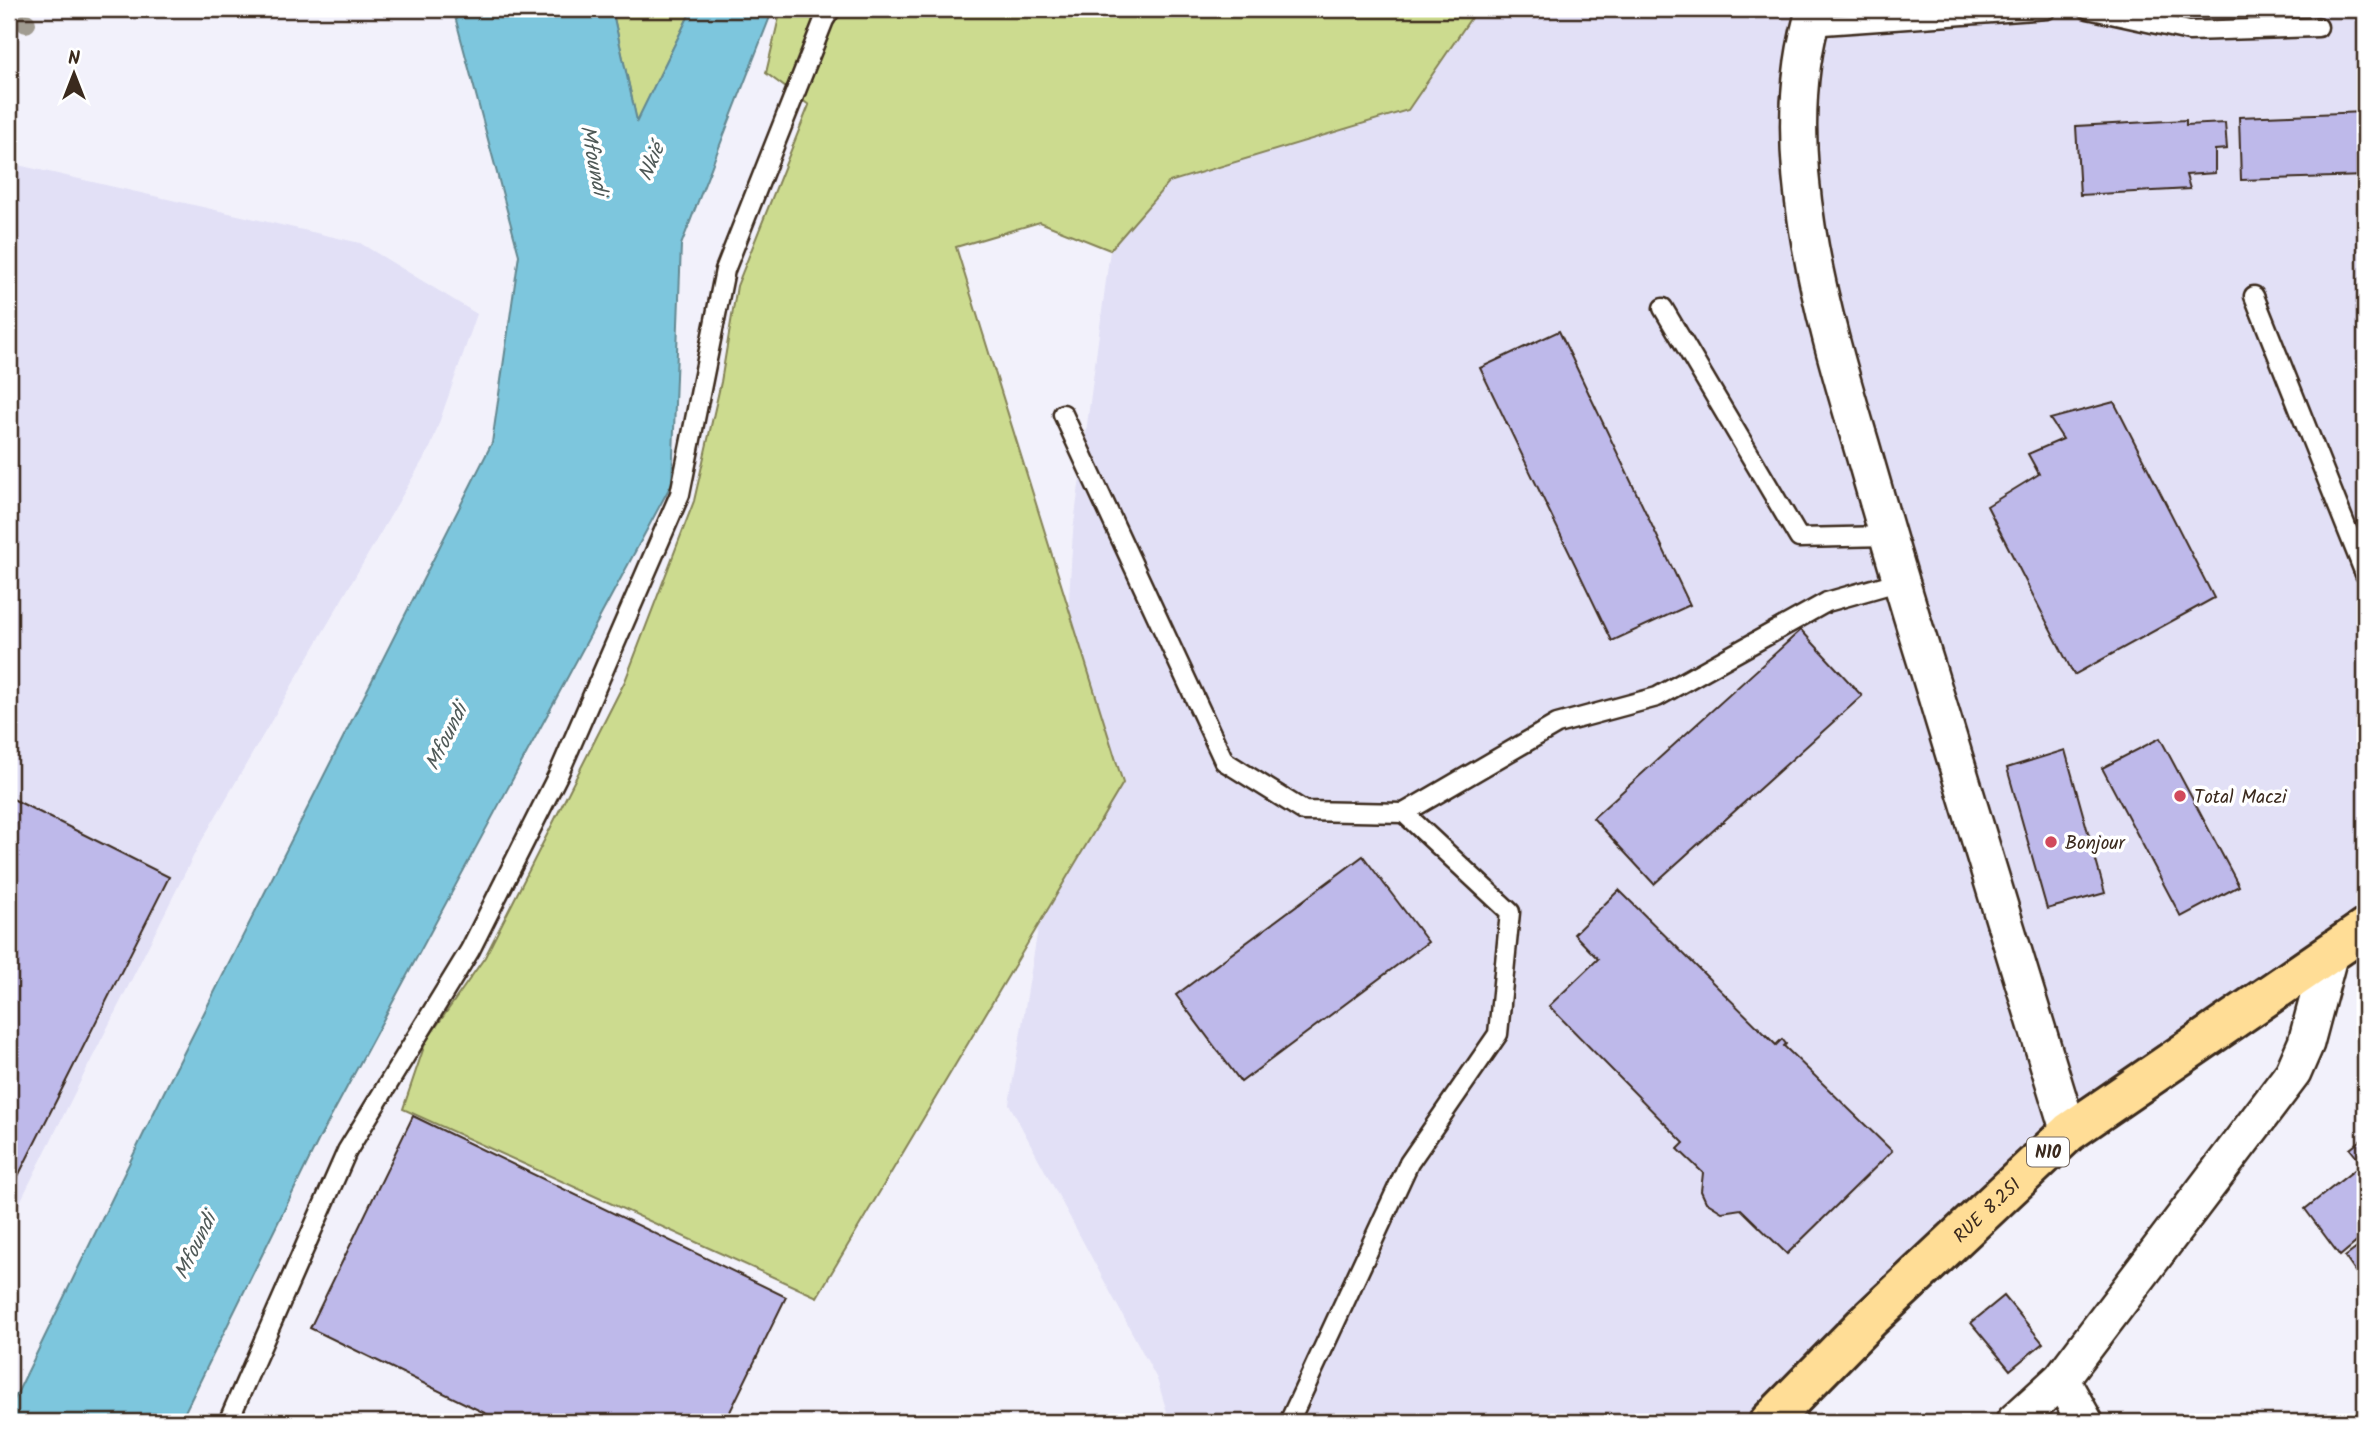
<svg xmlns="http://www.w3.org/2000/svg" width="2374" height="1431" viewBox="0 0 2374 1431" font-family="Kalam,sans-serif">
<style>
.built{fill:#e2e0f6}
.green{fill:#ccdb8f;stroke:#848256;stroke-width:2}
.water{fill:#7dc6dd;stroke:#638891;stroke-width:2}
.building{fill:#beb9ea;stroke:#3b2a1e;stroke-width:2}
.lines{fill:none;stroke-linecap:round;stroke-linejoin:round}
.service-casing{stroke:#3b2a1e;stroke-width:23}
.minor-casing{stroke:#3b2a1e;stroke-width:40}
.trunk-casing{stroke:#3b2a1e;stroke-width:44}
.service{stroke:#fff;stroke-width:18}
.minor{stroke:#fff;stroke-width:35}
.trunk{stroke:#ffdd96;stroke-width:38}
.tree{fill:#a19c91}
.poi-dot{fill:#d1495b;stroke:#fff;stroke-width:2.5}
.labels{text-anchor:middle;stroke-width:7;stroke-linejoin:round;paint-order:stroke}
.shield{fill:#fff;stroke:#766a62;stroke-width:2}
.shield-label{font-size:18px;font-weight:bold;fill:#3b2a1e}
.poi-label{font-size:19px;fill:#3b2a1e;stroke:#fff;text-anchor:start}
.street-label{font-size:19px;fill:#3b2a1e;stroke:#fff}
.water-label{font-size:21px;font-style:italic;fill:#4f5957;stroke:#fff}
</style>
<rect width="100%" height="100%" fill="#f2f1fb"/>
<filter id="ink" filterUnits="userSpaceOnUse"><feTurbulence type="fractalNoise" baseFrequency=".0143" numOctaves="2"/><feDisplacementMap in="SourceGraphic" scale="14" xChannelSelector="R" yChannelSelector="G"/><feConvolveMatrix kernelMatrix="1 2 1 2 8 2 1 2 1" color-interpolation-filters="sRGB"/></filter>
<g filter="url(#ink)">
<g class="built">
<path d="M 1305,9 L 2365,9 L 2365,929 L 2069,1132 L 1769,1422 L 1170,1422 L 1157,1379 L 1009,1104 L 1056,820 L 1073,531 L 1110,250 L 1272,63 Z"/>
<path d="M 9,163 L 360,243 L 477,314 L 431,446 L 198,847 L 9,1224 Z"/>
</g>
<g class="green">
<path d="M 612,9 L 692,9 L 637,122 Z"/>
<path d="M 781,9 L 1477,9 L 1408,110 L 1169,182 L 1110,250 L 1040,222 L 956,247 L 1123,783 L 817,1297 L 403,1109 L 426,1041 L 485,957 L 625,681 L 694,501 L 721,382 L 737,286 L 809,105 L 766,73 Z"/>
</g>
<path class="water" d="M 453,9 L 612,9 L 637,121 L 692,9 L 773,9 L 681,245 L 672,483 L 318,1141 L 180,1422 L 9,1422 L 9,1410 L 164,1092 L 492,443 L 519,255 Z"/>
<g class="building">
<path d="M 2365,112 L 2365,176 L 2241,180 L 2239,117 Z"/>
<path d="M 2186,120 L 2186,125 L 2225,123 L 2227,149 L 2215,150 L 2215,173 L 2186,175 L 2190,189 L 2080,195 L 2076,126 Z"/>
<path d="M 1559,331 L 1690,605 L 1612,641 L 1480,368 Z"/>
<path d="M 2114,402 L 2214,598 L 2074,675 L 1987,506 L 2039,474 L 2028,454 L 2063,439 L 2050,419 Z"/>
<path d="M 1801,630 L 1862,696 L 1654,884 L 1593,818 Z"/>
<path d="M 2160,738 L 2239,886 L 2181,917 L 2102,768 Z"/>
<path d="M 2065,750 L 2105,893 L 2047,909 L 2007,768 Z"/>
<path d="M 9,797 L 169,877 L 9,1194 Z"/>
<path d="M 1363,856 L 1428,942 L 1241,1082 L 1176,995 Z"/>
<path d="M 1619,890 L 1776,1045 L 1782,1039 L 1786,1044 L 1784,1046 L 1892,1151 L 1787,1254 L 1741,1209 L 1722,1212 L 1706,1202 L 1701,1191 L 1703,1173 L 1678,1149 L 1684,1143 L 1549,1006 L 1598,959 L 1574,934 Z"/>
<path d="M 413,1116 L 786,1297 L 725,1422 L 503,1422 L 310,1328 Z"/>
<path d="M 2365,1137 L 2365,1235 L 2340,1256 L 2305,1209 L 2362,1164 L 2350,1149 Z"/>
<path d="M 2365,1242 L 2365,1286 L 2345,1257 Z"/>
<path d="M 2004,1296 L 2043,1343 L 2010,1370 L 1971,1323 Z"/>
</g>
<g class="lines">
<defs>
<g id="service">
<path d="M 2088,9 L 2189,31 L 2318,27"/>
<path d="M 1809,26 L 2047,9"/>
<path d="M 2254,296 L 2365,574"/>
<path d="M 1663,308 L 1799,538 L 1887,536"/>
<path d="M 1063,414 L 1224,761 L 1304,811 L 1404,813 L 1557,724 L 1657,697 L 1827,602 L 1901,581"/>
<path d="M 228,1422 L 347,1151 L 470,950 L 559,773 L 680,494 L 725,270 L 824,20 L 831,9"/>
<path d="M 1289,1422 L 1409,1163 L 1498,1034 L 1510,912 L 1404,813"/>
</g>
<g id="minor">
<path d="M 1815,9 C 1772,144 1822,313 1861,444 C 1882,517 1903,590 1926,663 C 1973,819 2021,976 2069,1132"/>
<path d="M 2061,1379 L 2085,1422"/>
<path d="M 2014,1422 L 2061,1379 L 2293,1073 L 2306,1043 L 2330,953"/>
</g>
<g id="trunk">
<path id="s1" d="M 1769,1422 L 1869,1320 L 2069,1132 L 2365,929"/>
</g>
</defs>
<use href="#service" class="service-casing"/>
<use href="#minor" class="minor-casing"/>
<use href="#trunk" class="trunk-casing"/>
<use href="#service" class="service"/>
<use href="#minor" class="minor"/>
<use href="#trunk" class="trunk"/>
</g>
<circle class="tree" cx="26" cy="23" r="10"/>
</g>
<g class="poi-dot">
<circle cx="2180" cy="796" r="7"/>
<circle cx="2051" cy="842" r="7"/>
</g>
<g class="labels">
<rect class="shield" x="2027" y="1137.5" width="42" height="29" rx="5"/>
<g class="shield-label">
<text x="2048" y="1158">N10</text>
</g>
<g class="poi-label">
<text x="2194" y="803">Total Maczi</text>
<text x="2065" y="849">Bonjour</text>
</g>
<g class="street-label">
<text dy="7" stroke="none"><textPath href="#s1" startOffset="304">RUE 8.251</textPath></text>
</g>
<g class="water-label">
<text transform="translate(594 160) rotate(79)" y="7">Mfoundi</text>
<text transform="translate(651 162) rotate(-68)" y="7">Nkié</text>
<text transform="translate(446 737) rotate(-64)" y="7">Mfoundi</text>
<text transform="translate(195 1246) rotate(-64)" y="7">Mfoundi</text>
</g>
</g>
<rect width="2374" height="1431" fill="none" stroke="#fff" stroke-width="35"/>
<rect x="18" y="18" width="2339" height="1396" fill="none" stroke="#3b2a1e" stroke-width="2.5" filter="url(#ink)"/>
<g transform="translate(74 74)" stroke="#ffffff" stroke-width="5" paint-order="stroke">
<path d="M0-5L12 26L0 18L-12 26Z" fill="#3b2a1e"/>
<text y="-10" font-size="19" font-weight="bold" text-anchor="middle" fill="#3b2a1e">N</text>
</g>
</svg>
